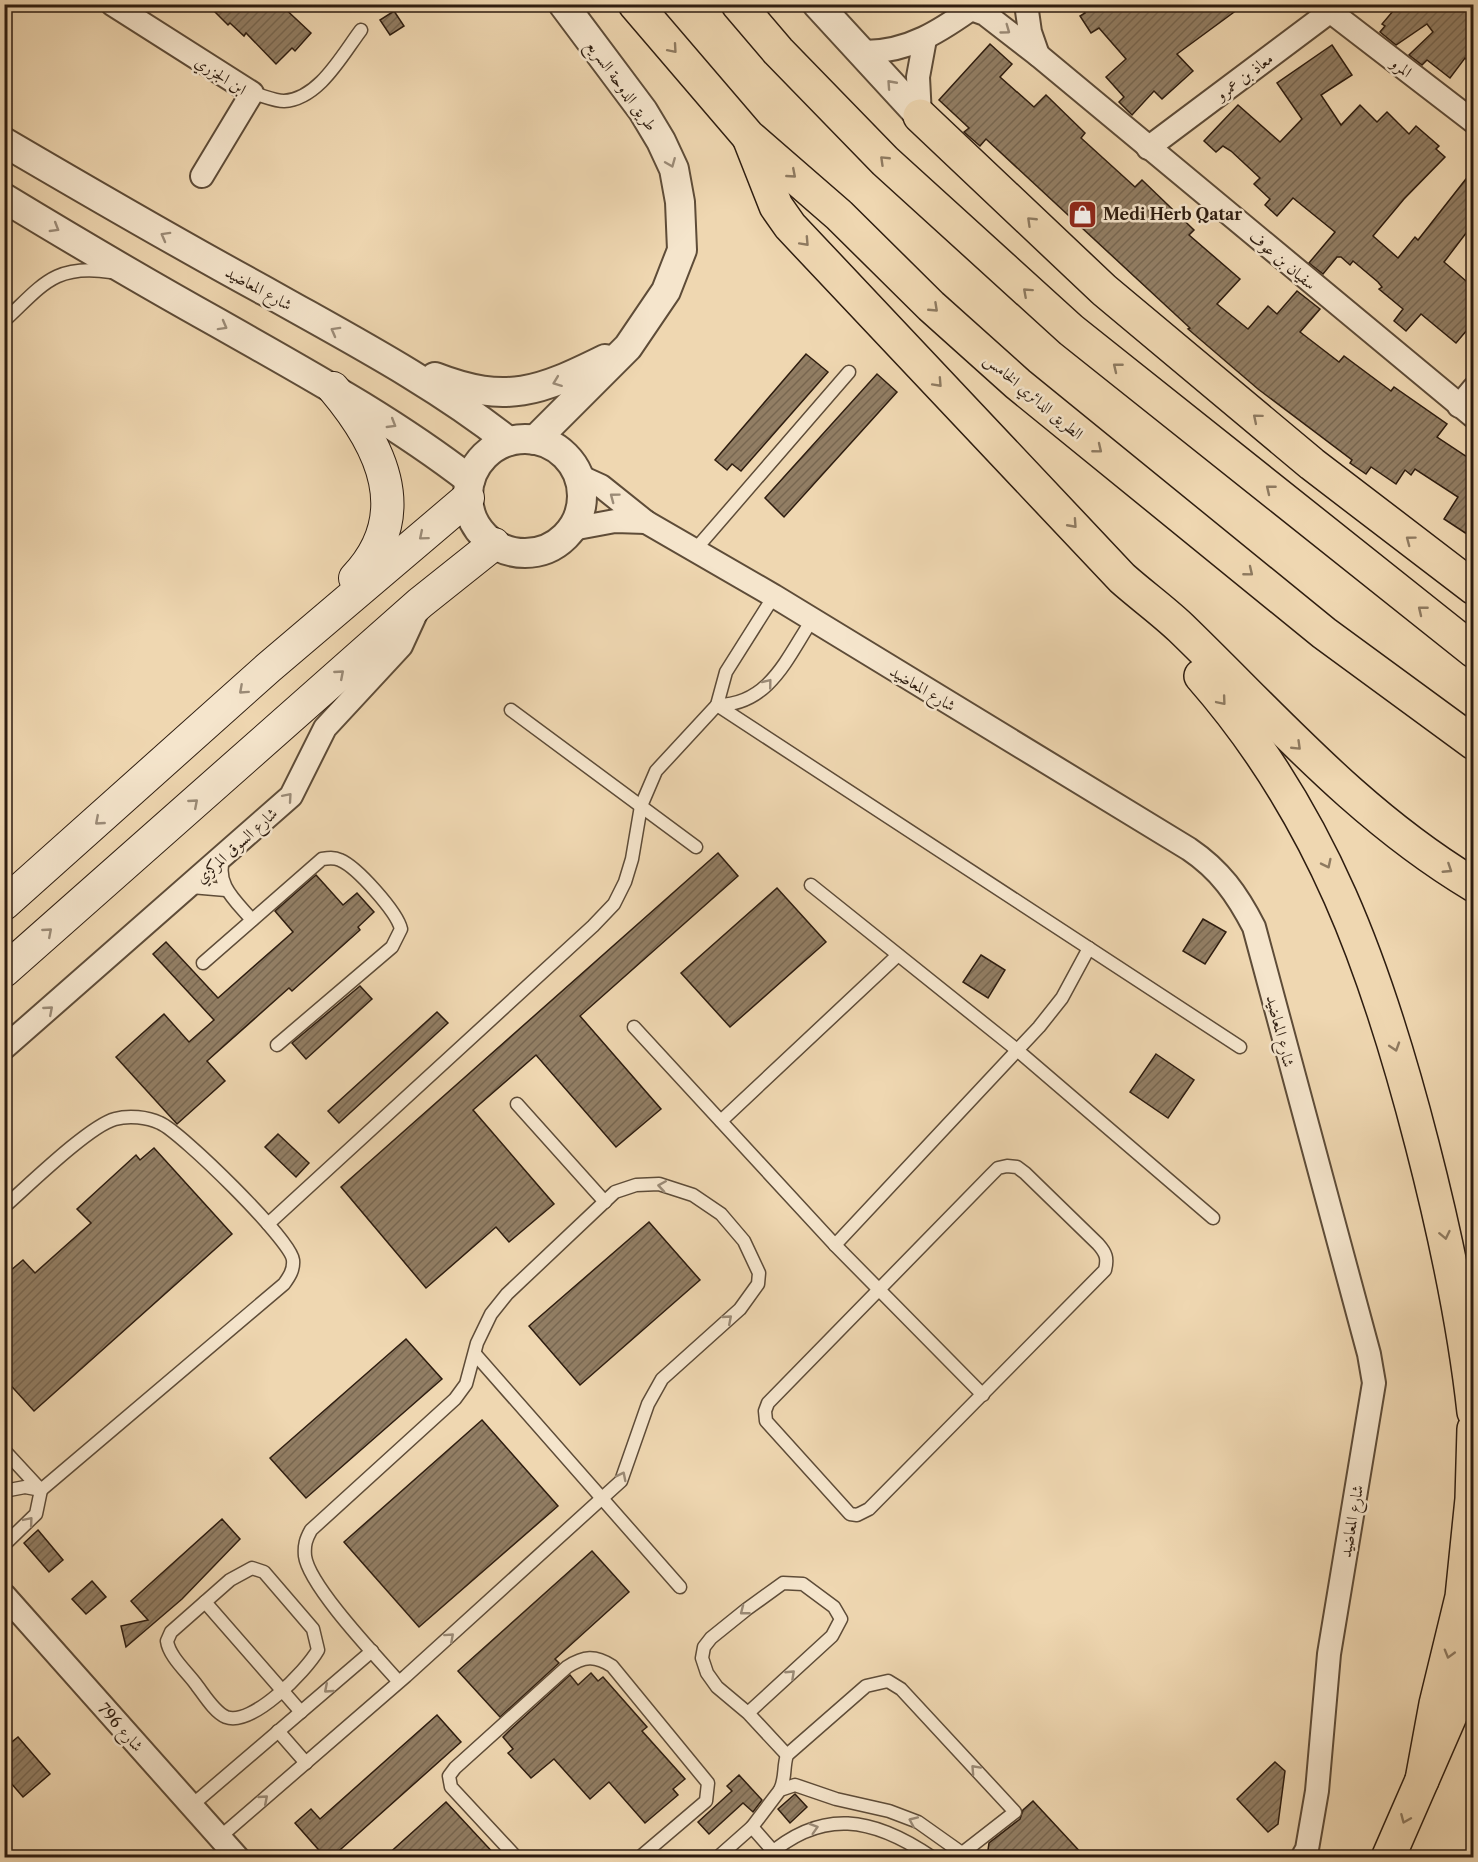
<svg xmlns="http://www.w3.org/2000/svg" width="1478" height="1862" viewBox="0 0 1478 1862" font-family="'Libre Caslon Text',Amiri,serif">
<style>
.building{fill:url(#building-hatch);stroke:#2e1d10;stroke-width:1.5}
.lines{fill:none;stroke-linecap:round;stroke-linejoin:round}
.service-casing{stroke:#5e4c38;stroke-width:15}
.minor-casing{stroke:#5e4c38;stroke-width:26}
.tertiary-casing{stroke:#5e4c38;stroke-width:32}
.secondary-casing{stroke:#2e1d10;stroke-width:34}
.trunk-casing{stroke:#2e1d10;stroke-width:36}
.motorway-casing{stroke:#2e1d10;stroke-width:36}
.service{stroke:#f5e5cc;stroke-width:12}
.minor{stroke:#f5e5cc;stroke-width:22}
.tertiary{stroke:#f5e5cc;stroke-width:28}
.secondary{stroke:#f5e5cc;stroke-width:32}
.trunk{stroke:#efd7b1;stroke-width:33}
.motorway{stroke:#efd7b1;stroke-width:33}
.oneway{stroke:#9b8b77}
.oneway2{stroke:#8e7a60}
.labels{text-anchor:middle;stroke-width:5;stroke-linejoin:round;paint-order:stroke}
.street-label{font-size:16px;fill:#2e1d10;stroke:#f5e5cc}
.poi-label{font-size:16px;font-weight:bold;fill:#2e1d10;stroke:#f5e5cc;text-anchor:start}
</style>
<defs>
<pattern id="building-hatch" width="6" height="6" patternUnits="userSpaceOnUse" patternTransform="scale(1.5)"><rect width="6" height="6" fill="#927e64"/><path d="M-1 1l2-2M0 6l6-6M5 7l2-2" fill="none" stroke="#786751"/></pattern>
</defs>
<rect width="100%" height="100%" fill="#efd7b1"/>
<filter id="stains"><feTurbulence type="fractalNoise" baseFrequency=".00333" numOctaves="4"/><feColorMatrix values="0 0 0 0 .2 0 0 0 0 .09 0 0 0 0 .02 0 0 0 .5 -.17"/></filter>
<radialGradient id="worn" r=".72"><stop offset=".6" stop-color="#630" stop-opacity="0"/><stop offset="1" stop-color="#630" stop-opacity=".3"/></radialGradient>
<g class="building">
<path d="M 207,4 L 280,4 L 311,33 L 295,51 L 292,48 L 276,64 L 246,33 L 244,36 L 230,23 L 228,25 Z"/>
<path d="M 1079,4 L 1245,4 L 1177,54 L 1193,71 L 1162,99 L 1154,91 L 1132,115 L 1119,102 L 1124,97 L 1106,77 L 1126,59 L 1099,28 L 1091,33 L 1080,16 L 1085,13 Z"/>
<path d="M 1399,4 L 1473,4 L 1473,65 L 1465,58 L 1450,78 L 1427,60 L 1422,65 L 1409,55 L 1433,32 L 1427,24 L 1396,45 L 1380,32 L 1385,26 L 1382,24 Z"/>
<path d="M 394,11 L 404,26 L 390,35 L 380,20 Z"/>
<path d="M 990,44 L 1012,64 L 1000,77 L 1034,107 L 1046,95 L 1085,133 L 1081,138 L 1135,187 L 1142,180 L 1194,230 L 1189,235 L 1240,279 L 1217,304 L 1248,329 L 1268,306 L 1277,314 L 1297,291 L 1320,309 L 1300,332 L 1339,362 L 1344,356 L 1391,391 L 1394,387 L 1447,424 L 1437,437 L 1473,461 L 1473,538 L 1444,519 L 1458,497 L 1415,469 L 1411,475 L 1405,470 L 1396,484 L 1371,467 L 1366,474 L 1350,463 L 1352,460 L 1258,389 L 1188,329 L 1190,328 L 986,139 L 980,146 L 964,132 L 969,128 L 939,100 Z"/>
<path d="M 1332,45 L 1352,75 L 1321,95 L 1341,125 L 1360,105 L 1377,122 L 1387,112 L 1409,134 L 1416,126 L 1439,146 L 1436,149 L 1445,157 L 1404,199 L 1373,236 L 1398,258 L 1415,237 L 1418,240 L 1473,170 L 1473,224 L 1444,262 L 1473,287 L 1473,323 L 1456,343 L 1421,314 L 1406,331 L 1394,321 L 1403,309 L 1379,289 L 1382,287 L 1378,282 L 1353,261 L 1350,265 L 1341,257 L 1337,257 L 1323,274 L 1309,263 L 1335,232 L 1293,198 L 1277,216 L 1265,205 L 1270,199 L 1254,184 L 1260,178 L 1231,151 L 1223,146 L 1216,152 L 1204,141 L 1238,105 L 1280,142 L 1302,119 L 1277,83 Z"/>
<path d="M 806,354 L 828,372 L 741,471 L 732,464 L 727,470 L 715,460 Z"/>
<path d="M 877,374 L 897,392 L 784,517 L 765,498 Z"/>
<path d="M 718,853 L 738,876 L 580,1016 L 661,1109 L 616,1147 L 536,1055 L 473,1110 L 554,1204 L 509,1242 L 496,1227 L 426,1288 L 341,1187 Z"/>
<path d="M 316,875 L 343,905 L 357,893 L 374,912 L 358,927 L 360,930 L 292,991 L 289,988 L 207,1061 L 225,1081 L 177,1124 L 116,1057 L 164,1014 L 189,1042 L 214,1020 L 153,954 L 166,942 L 218,998 L 293,932 L 275,911 Z"/>
<path d="M 777,888 L 826,942 L 730,1027 L 681,973 Z"/>
<path d="M 1203,919 L 1226,932 L 1205,964 L 1183,951 Z"/>
<path d="M 981,955 L 1005,970 L 988,998 L 963,982 Z"/>
<path d="M 360,986 L 372,999 L 306,1059 L 292,1043 Z"/>
<path d="M 437,1012 L 448,1023 L 339,1123 L 328,1111 Z"/>
<path d="M 1156,1054 L 1194,1080 L 1168,1118 L 1130,1092 Z"/>
<path d="M 278,1134 L 309,1163 L 296,1177 L 265,1147 Z"/>
<path d="M 154,1148 L 232,1234 L 34,1411 L 4,1378 L 4,1276 L 23,1260 L 35,1273 L 91,1223 L 77,1209 L 136,1155 L 140,1160 Z"/>
<path d="M 649,1222 L 700,1280 L 580,1385 L 529,1326 Z"/>
<path d="M 406,1339 L 442,1379 L 306,1498 L 270,1458 Z"/>
<path d="M 482,1420 L 558,1506 L 419,1627 L 344,1542 Z"/>
<path d="M 222,1519 L 240,1539 L 182,1599 L 126,1647 L 121,1626 L 148,1620 L 131,1601 Z"/>
<path d="M 38,1530 L 63,1560 L 49,1572 L 24,1543 Z"/>
<path d="M 592,1551 L 629,1592 L 555,1659 L 559,1663 L 500,1717 L 458,1671 Z"/>
<path d="M 92,1581 L 106,1597 L 86,1614 L 72,1599 Z"/>
<path d="M 591,1673 L 598,1681 L 603,1677 L 647,1727 L 642,1731 L 685,1779 L 673,1789 L 678,1795 L 645,1823 L 609,1782 L 590,1799 L 554,1759 L 531,1778 L 508,1753 L 513,1749 L 503,1737 L 511,1729 L 570,1675 L 578,1685 Z"/>
<path d="M 437,1715 L 461,1742 L 332,1857 L 325,1857 L 295,1823 L 311,1809 L 320,1819 Z"/>
<path d="M 18,1737 L 50,1774 L 23,1797 L 4,1775 L 4,1748 Z"/>
<path d="M 1275,1762 L 1285,1771 L 1278,1824 L 1268,1832 L 1237,1799 Z"/>
<path d="M 739,1775 L 762,1800 L 753,1812 L 743,1803 L 709,1834 L 698,1822 L 732,1791 L 727,1786 Z"/>
<path d="M 795,1794 L 807,1807 L 790,1823 L 778,1809 Z"/>
<path d="M 1033,1801 L 1085,1857 L 987,1857 L 989,1843 L 1020,1819 L 1023,1810 Z"/>
<path d="M 446,1802 L 497,1857 L 385,1857 Z"/>
</g>
<g class="lines">
<defs>
<g id="service">
<path d="M 252,93 C 262,95 274,101 284,101 C 319,99 342,55 361,30"/>
<path d="M 4,321 C 42,286 54,263 111,272"/>
<path d="M 694,551 L 849,372"/>
<path d="M 717,705 L 1240,1047"/>
<path d="M 717,705 C 769,705 787,658 812,620"/>
<path d="M 511,710 L 696,847"/>
<path d="M 224,857 C 214,884 236,901 252,920"/>
<path d="M 811,885 L 1017,1050 L 1213,1218"/>
<path d="M 191,887 L 226,890"/>
<path d="M 203,963 L 322,859 C 328,858 334,857 340,860 C 357,867 397,912 401,929 L 392,947 L 277,1045"/>
<path d="M 634,1027 L 835,1245 L 983,1395"/>
<path d="M 517,1104 L 605,1202"/>
<path d="M 721,1121 L 898,955"/>
<path d="M 1007,1166 L 1017,1167 L 1025,1173 L 1098,1244 C 1106,1253 1108,1258 1105,1270 L 869,1509 L 857,1515 L 850,1514 L 766,1421 L 765,1411 L 768,1403 L 991,1175 L 998,1168 Z"/>
<path d="M 4,1207 C 28,1186 89,1126 115,1119 C 129,1115 147,1117 160,1123 C 181,1132 291,1240 293,1260 C 294,1270 289,1277 284,1284 L 41,1490 L 4,1450"/>
<path d="M 268,1224 L 593,926 L 614,904 L 625,882 L 632,859 L 641,806 L 656,771 L 717,705 L 726,672 L 774,596"/>
<path d="M 835,1245 L 1039,1027 L 1062,998 L 1089,948"/>
<path d="M 475,1354 L 680,1587"/>
<path d="M 4,1491 L 25,1487 L 41,1490 L 36,1514 L 4,1545"/>
<path d="M 252,1568 L 264,1572 L 313,1629 L 318,1650 C 306,1671 252,1727 226,1717 C 214,1712 203,1693 195,1683 C 186,1671 169,1656 167,1641 L 171,1632 L 230,1580 Z"/>
<path d="M 205,1602 L 301,1712"/>
<path d="M 748,1713 L 832,1636 L 841,1619 L 834,1607 L 803,1584 L 783,1583 L 747,1609 L 711,1638 L 704,1647 L 702,1658 L 707,1673 L 717,1687 L 748,1713 L 787,1755"/>
<path d="M 278,1731 L 306,1763"/>
<path d="M 780,1790 C 786,1778 783,1767 787,1755 L 866,1686 L 888,1681 L 901,1689 L 1015,1812 L 956,1858"/>
<path d="M 191,1806 L 372,1651"/>
<path d="M 752,1827 L 773,1851"/>
<path d="M 220,1837 L 406,1676 L 621,1481 L 648,1404 L 662,1379 L 740,1309 L 758,1284 L 759,1273 L 744,1241 L 721,1214 L 693,1195 L 659,1184 L 636,1185 L 615,1192 L 507,1294 L 491,1314 L 477,1343 L 466,1384 L 455,1399 L 311,1530 C 306,1539 304,1545 305,1556 C 309,1586 377,1657 399,1682"/>
<path d="M 517,1858 L 451,1787 L 449,1776 L 455,1768 L 567,1667 C 584,1656 595,1655 612,1666 L 708,1783 L 706,1801 L 639,1858"/>
<path d="M 717,1858 L 752,1827 L 780,1790 L 795,1785 L 836,1799 L 889,1811 L 918,1822 L 966,1856"/>
<path d="M 765,1858 C 822,1807 873,1817 933,1858"/>
</g>
<g id="minor">
<path d="M 112,4 L 252,93 L 202,176"/>
<path d="M 1026,4 L 1030,32 L 1038,55"/>
<path d="M 971,9 L 985,14 L 1038,55 L 1474,417"/>
<path d="M 1331,12 L 1474,122"/>
<path d="M 862,52 C 908,53 942,30 978,4"/>
<path d="M 920,116 L 918,77 L 925,39"/>
<path d="M 1148,148 L 1340,4"/>
<path d="M 1459,406 L 1474,388"/>
<path d="M 579,476 L 601,486 L 646,522 L 774,596 L 1189,849 C 1220,870 1237,894 1254,927 L 1369,1354 L 1374,1383 L 1329,1654 L 1317,1791 L 1307,1849 L 1302,1858"/>
<path d="M 572,529 L 615,521 L 646,522"/>
<path d="M 4,1048 L 291,796 L 325,728 L 401,646 L 418,609"/>
<path d="M 4,1595 L 238,1858"/>
</g>
<g id="tertiary">
<path d="M 817,4 L 920,116"/>
<path d="M 4,142 C 91,193 177,243 265,291 C 348,338 433,382 508,441"/>
<path d="M 4,198 C 75,241 146,283 218,323 C 304,372 391,419 470,480"/>
<path d="M 435,377 C 507,405 540,391 605,359"/>
<circle cx="525" cy="496" r="57"/>
<path d="M 535,440 L 628,347 L 666,291 L 682,250 L 680,202 L 674,169 L 661,141 L 643,111 L 563,4"/>
</g>
<g id="secondary">
<path d="M 333,388 C 382,446 415,515 355,578"/>
<path d="M 4,904 L 268,668 L 468,498"/>
<path d="M 4,971 L 420,603 L 494,544"/>
</g>
<g id="trunk">
<path d="M 920,116 L 1104,290 L 1312,464 L 1474,588"/>
<path d="M 1388,1858 L 1474,1661"/>
</g>
<g id="motorway">
<path d="M 635,4 L 748,136 L 839,215 L 931,306 L 1018,384 L 1324,633 L 1474,743"/>
<path d="M 738,4 L 778,51 L 885,161 L 1071,330 L 1474,651"/>
<path d="M 750,140 L 776,206 L 790,226 L 1122,578 C 1141,595 1162,610 1181,628 C 1275,719 1360,817 1474,885"/>
<path d="M 1201,676 C 1322,814 1377,969 1422,1144 C 1445,1233 1464,1320 1474,1412"/>
<path d="M 1422,1780 L 1436,1704 L 1462,1597 L 1472,1499 L 1474,1429"/>
</g>
</defs>
<use href="#service" class="service-casing"/>
<use href="#minor" class="minor-casing"/>
<use href="#tertiary" class="tertiary-casing"/>
<use href="#secondary" class="secondary-casing"/>
<use href="#trunk" class="trunk-casing"/>
<use href="#motorway" class="motorway-casing"/>
<use href="#service" class="service"/>
<use href="#minor" class="minor"/>
<use href="#tertiary" class="tertiary"/>
<use href="#secondary" class="secondary"/>
<use href="#trunk" class="trunk"/>
<use href="#motorway" class="motorway"/>
</g>
<defs><path id="oneway-chevron" d="M-2-3.5L2.5 0L-2 3.5" fill="none" stroke-width="1.6" stroke-linecap="round" stroke-linejoin="round" transform="scale(1.5)"/></defs>
<g class="oneway">
<use href="#oneway-chevron" transform="translate(1006 30) rotate(36)"/>
<use href="#oneway-chevron" transform="translate(891 84) rotate(-132)"/>
<use href="#oneway-chevron" transform="translate(671 163) rotate(68)"/>
<use href="#oneway-chevron" transform="translate(55 228) rotate(31)"/>
<use href="#oneway-chevron" transform="translate(165 236) rotate(-151)"/>
<use href="#oneway-chevron" transform="translate(223 326) rotate(29)"/>
<use href="#oneway-chevron" transform="translate(335 331) rotate(-151)"/>
<use href="#oneway-chevron" transform="translate(557 382) rotate(159)"/>
<use href="#oneway-chevron" transform="translate(392 424) rotate(31)"/>
<use href="#oneway-chevron" transform="translate(614 497) rotate(-143)"/>
<use href="#oneway-chevron" transform="translate(423 536) rotate(140)"/>
<use href="#oneway-chevron" transform="translate(340 674) rotate(-41)"/>
<use href="#oneway-chevron" transform="translate(768 683) rotate(-51)"/>
<use href="#oneway-chevron" transform="translate(243 690) rotate(138)"/>
<use href="#oneway-chevron" transform="translate(288 797) rotate(-49)"/>
<use href="#oneway-chevron" transform="translate(194 803) rotate(-41)"/>
<use href="#oneway-chevron" transform="translate(99 821) rotate(139)"/>
<use href="#oneway-chevron" transform="translate(48 932) rotate(-41)"/>
<use href="#oneway-chevron" transform="translate(49 1010) rotate(-41)"/>
<use href="#oneway-chevron" transform="translate(662 1186) rotate(-171)"/>
<use href="#oneway-chevron" transform="translate(728 1319) rotate(-41)"/>
<use href="#oneway-chevron" transform="translate(622 1476) rotate(-63)"/>
<use href="#oneway-chevron" transform="translate(29 1521) rotate(-50)"/>
<use href="#oneway-chevron" transform="translate(744 1611) rotate(142)"/>
<use href="#oneway-chevron" transform="translate(450 1637) rotate(-42)"/>
<use href="#oneway-chevron" transform="translate(791 1674) rotate(-43)"/>
<use href="#oneway-chevron" transform="translate(328 1689) rotate(139)"/>
<use href="#oneway-chevron" transform="translate(975 1769) rotate(-133)"/>
<use href="#oneway-chevron" transform="translate(264 1799) rotate(-41)"/>
<use href="#oneway-chevron" transform="translate(913 1821) rotate(-156)"/>
<use href="#oneway-chevron" transform="translate(814 1828) rotate(-17)"/>
</g>
<g class="oneway2">
<use href="#oneway-chevron" transform="translate(673 49) rotate(49)"/>
<use href="#oneway-chevron" transform="translate(884 160) rotate(-136)"/>
<use href="#oneway-chevron" transform="translate(792 174) rotate(41)"/>
<use href="#oneway-chevron" transform="translate(1031 221) rotate(-136)"/>
<use href="#oneway-chevron" transform="translate(805 242) rotate(47)"/>
<use href="#oneway-chevron" transform="translate(1027 292) rotate(-138)"/>
<use href="#oneway-chevron" transform="translate(934 308) rotate(43)"/>
<use href="#oneway-chevron" transform="translate(1117 367) rotate(-141)"/>
<use href="#oneway-chevron" transform="translate(938 383) rotate(47)"/>
<use href="#oneway-chevron" transform="translate(1257 418) rotate(-140)"/>
<use href="#oneway-chevron" transform="translate(1098 449) rotate(39)"/>
<use href="#oneway-chevron" transform="translate(1270 489) rotate(-141)"/>
<use href="#oneway-chevron" transform="translate(1073 524) rotate(48)"/>
<use href="#oneway-chevron" transform="translate(1410 540) rotate(-143)"/>
<use href="#oneway-chevron" transform="translate(1249 572) rotate(39)"/>
<use href="#oneway-chevron" transform="translate(1422 610) rotate(-141)"/>
<use href="#oneway-chevron" transform="translate(1222 701) rotate(50)"/>
<use href="#oneway-chevron" transform="translate(1297 746) rotate(44)"/>
<use href="#oneway-chevron" transform="translate(1327 864) rotate(64)"/>
<use href="#oneway-chevron" transform="translate(1448 869) rotate(33)"/>
<use href="#oneway-chevron" transform="translate(1395 1047) rotate(72)"/>
<use href="#oneway-chevron" transform="translate(1445 1235) rotate(78)"/>
<use href="#oneway-chevron" transform="translate(1449 1654) rotate(106)"/>
<use href="#oneway-chevron" transform="translate(1405 1819) rotate(113)"/>
</g>
<defs>
<symbol id="shop-square" viewBox="-11 -11 22 22"><rect x="-9" y="-9" width="18" height="18" rx="4" fill="#8f2418" stroke="#f5e5cc"/><path d="M-5-2.5h2.3a2.7 3.5 0 0 1 5.4 0H5L5.5 6h-11ZM-1.5-2.5h3a1.5 2.3 0 0 0-3 0Z" fill="#fff"/></symbol>
</defs>
<g fill-rule="evenodd">
<use href="#shop-square" x="1066" y="198" width="33" height="33"/>
</g>
<g class="labels">
<g class="street-label">
<text transform="translate(1402 67) rotate(38)" y="6">المرو</text>
<text transform="translate(221 75) rotate(33)" y="6">ابن الجزري</text>
<text transform="translate(1244 76) rotate(-37)" y="6">معاذ بن عمرو</text>
<text transform="translate(622 85) rotate(54)" y="6">طريق الدوحة السريع</text>
<text transform="translate(1283 260) rotate(40)" y="6">سفيان بن عوف</text>
<text transform="translate(259 288) rotate(29)" y="6">شارع المعاضيد</text>
<text transform="translate(1034 396) rotate(40)" y="6">الطريق الدائري الخامس</text>
<text transform="translate(923 688) rotate(31)" y="6">شارع المعاضيد</text>
<text transform="translate(236 845) rotate(-42)" y="6">شارع السوق المركزي</text>
<text transform="translate(1281 1031) rotate(76)" y="6">شارع المعاضيد</text>
<text transform="translate(1351 1521) rotate(-80)" y="6">شارع المعاضيد</text>
<text transform="translate(121 1727) rotate(48)" y="6">شارع 796</text>
</g>
<g class="poi-label">
<text x="1103" y="220">Medi Herb Qatar</text>
</g>
</g>
<rect width="1478" height="1862" fill="none" stroke="#efd7b1" stroke-width="24"/>
<rect x="6" y="6" width="1466" height="1850" fill="none" stroke="#2e1d10" stroke-width="3"/>
<rect x="12" y="12" width="1454" height="1838" fill="none" stroke="#2e1d10" stroke-width="1.5"/>
<rect width="100%" height="100%" filter="url(#stains)"/>
<rect width="100%" height="100%" fill="url(#worn)"/>
</svg>
